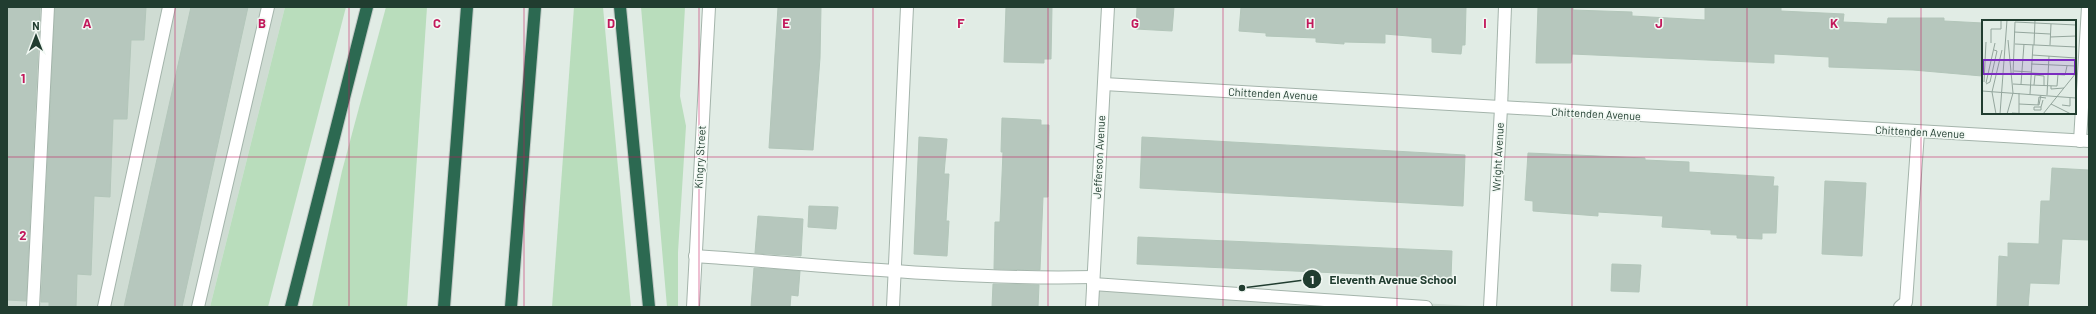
<svg xmlns="http://www.w3.org/2000/svg" width="2096" height="314" viewBox="0 0 2096 314" font-family="Barlow,sans-serif">
<style>
.built{fill:#cfdcd3}
.green{fill:#b9ddbc}
.building{fill:#b6c7bd;stroke:#b3c6ba}
.lines{fill:none;stroke-linecap:round;stroke-linejoin:round}
.service-casing{stroke:#a4b4ab;stroke-width:14}
.minor-casing{stroke:#a4b4ab;stroke-width:14}
.motorway-casing{stroke:#c1c9c5;stroke-width:14}
.service{stroke:#fff;stroke-width:12}
.minor{stroke:#fff;stroke-width:12}
.motorway{stroke:#2c6951;stroke-width:12}
.grid{fill:none;stroke:#c2185b;stroke-width:1;stroke-opacity:0.55}
.labels{text-anchor:middle;stroke-width:3;stroke-linejoin:round;paint-order:stroke}
.street-label{font-size:11px;fill:#213d30;stroke:#f1f8f3}
.inset-road{fill:none;stroke:#94a69d;stroke-width:1}
.view{fill:#7b2cbf;fill-opacity:0.15;stroke:#7b2cbf;stroke-width:2}
.inset-edge{fill:none;stroke:#213d30;stroke-width:2}
.grid-label{font-size:13px;text-anchor:middle;font-weight:bold;fill:#c2185b;stroke:#f1f8f3;stroke-width:3;stroke-linejoin:round;paint-order:stroke}
.leader{fill:none;stroke:#213d30;stroke-width:1.5}
.callout-dot{fill:#213d30;stroke:#f1f8f3;stroke-width:1.5}
.mark-label{font-size:12px;text-anchor:middle;font-weight:bold;fill:#fff}
.callout-label{font-size:12px;text-anchor:middle;font-weight:bold;fill:#213d30;stroke:#f1f8f3;stroke-width:3;stroke-linejoin:round;paint-order:stroke}
</style>
<rect width="100%" height="100%" fill="#e1ece5"/>
<g class="built">
<path d="M 7,7 L 285,7 L 210,307 L 7,307 Z"/>
<path d="M 1099,284 L 1489,307 L 1098,307 Z"/>
</g>
<g class="green">
<path d="M 285,7 L 346,7 L 268,307 L 210,307 Z"/>
<path d="M 386,7 L 427,7 L 407,307 L 312,307 L 342,171 Z"/>
<path d="M 574,7 L 603,7 L 631,307 L 552,307 Z"/>
<path d="M 641,7 L 685,7 L 680,96 L 686,126 L 678,252 L 678,307 L 667,307 Z"/>
</g>
<g class="building">
<path d="M 7,7 L 40,7 L 26,301 L 7,300 Z"/>
<path d="M 55,7 L 146,7 L 144,40 L 131,40 L 127,119 L 113,119 L 110,197 L 94,196 L 91,275 L 77,274 L 76,307 L 49,307 L 49,302 L 41,302 Z"/>
<path d="M 191,7 L 248,7 L 182,307 L 124,307 Z"/>
<path d="M 778,7 L 821,7 L 820,58 L 813,150 L 769,148 Z"/>
<path d="M 1006,7 L 1052,7 L 1051,59 L 1044,59 L 1044,63 L 1004,62 Z"/>
<path d="M 1137,7 L 1174,7 L 1172,31 L 1136,29 Z"/>
<path d="M 1241,7 L 1466,7 L 1465,45 L 1462,45 L 1461,54 L 1432,52 L 1432,38 L 1385,34 L 1385,43 L 1344,42 L 1344,44 L 1316,42 L 1316,38 L 1266,36 L 1266,33 L 1239,31 Z"/>
<path d="M 1538,7 L 1573,7 L 1573,10 L 1632,12 L 1632,16 L 1705,20 L 1705,7 L 1781,7 L 1781,11 L 1844,14 L 1843,22 L 1887,24 L 1888,18 L 1944,18 L 1944,21 L 1983,23 L 1982,76 L 1913,70 L 1829,67 L 1829,57 L 1774,54 L 1774,63 L 1572,54 L 1571,63 L 1536,63 Z"/>
<path d="M 1002,118 L 1041,120 L 1041,125 L 1049,125 L 1048,197 L 1043,197 L 1040,270 L 994,269 L 995,222 L 1000,222 L 1003,152 L 1001,152 Z"/>
<path d="M 919,137 L 947,139 L 944,174 L 949,174 L 946,221 L 949,221 L 947,256 L 914,254 Z"/>
<path d="M 1142,137 L 1465,155 L 1463,206 L 1140,188 Z"/>
<path d="M 1528,153 L 1645,158 L 1645,160 L 1689,162 L 1689,172 L 1774,177 L 1773,186 L 1778,186 L 1776,233 L 1762,233 L 1762,239 L 1737,238 L 1737,235 L 1711,234 L 1711,230 L 1662,227 L 1663,216 L 1598,212 L 1598,216 L 1533,211 L 1533,201 L 1525,200 Z"/>
<path d="M 2052,168 L 2089,170 L 2089,240 L 2062,239 L 2059,284 L 2030,283 L 2028,307 L 1997,307 L 1999,256 L 2008,257 L 2008,243 L 2039,244 L 2041,201 L 2050,201 Z"/>
<path d="M 1825,181 L 1866,183 L 1862,256 L 1822,254 Z"/>
<path d="M 809,206 L 838,207 L 836,229 L 808,227 Z"/>
<path d="M 758,216 L 803,219 L 801,256 L 755,253 Z"/>
<path d="M 1138,237 L 1452,251 L 1451,278 L 1137,264 Z"/>
<path d="M 1612,264 L 1641,265 L 1639,292 L 1611,291 Z"/>
<path d="M 754,268 L 800,271 L 798,296 L 791,295 L 790,307 L 751,307 Z"/>
<path d="M 993,284 L 1039,285 L 1038,307 L 992,307 Z"/>
</g>
<g class="lines">
<defs>
<g id="service">
<path d="M 1501,108 L 1505,7"/>
<path d="M 2080,141 L 2088,7"/>
<path d="M 695,256 C 827,265 960,280 1093,277"/>
<path d="M 1093,284 L 1426,307"/>
<path d="M 33,307 L 48,7"/>
<path d="M 104,307 L 169,7"/>
<path d="M 198,307 L 268,7"/>
<path d="M 893,307 L 907,7"/>
<path d="M 1900,307 L 1906,302 L 1918,132"/>
</g>
<g id="minor">
<path d="M 1104,84 L 2089,141"/>
<path d="M 693,307 L 709,7"/>
<path d="M 1092,307 L 1108,7"/>
<path d="M 1490,307 L 1501,108"/>
</g>
<g id="motorway">
<path d="M 620,7 L 649,307"/>
<path d="M 291,307 L 367,7"/>
<path d="M 444,307 L 467,7"/>
<path d="M 511,307 L 535,7"/>
</g>
</defs>
<use href="#service" class="service-casing"/>
<use href="#minor" class="minor-casing"/>
<use href="#motorway" class="motorway-casing"/>
<use href="#service" class="service"/>
<use href="#minor" class="minor"/>
<use href="#motorway" class="motorway"/>
</g>
<path class="grid" d="M 175,7 L 175,307M 349,7 L 349,307M 524,7 L 524,307M 699,7 L 699,307M 873,7 L 873,307M 1048,7 L 1048,307M 1223,7 L 1223,307M 1397,7 L 1397,307M 1572,7 L 1572,307M 1747,7 L 1747,307M 1921,7 L 1921,307M 7,157 L 2089,157"/>
<g class="labels">
<g class="street-label">
<text transform="translate(1273 94) rotate(3)" y="4">Chittenden Avenue</text>
<text transform="translate(1596 114) rotate(3)" y="4">Chittenden Avenue</text>
<text transform="translate(1920 132) rotate(3)" y="4">Chittenden Avenue</text>
<text transform="translate(700 157) rotate(-87)" y="4">Kingry Street</text>
<text transform="translate(1099 157) rotate(-87)" y="4">Jefferson Avenue</text>
<text transform="translate(1498 157) rotate(-87)" y="4">Wright Avenue</text>
</g>
</g>
<g transform="translate(1982 20)">
<rect width="94" height="94" fill="#e1ece5"/>
<path class="inset-road" d="M 32,12 L 68,14M 68,17 L 94,16M 9,23 L 9,9 L 19,9 L 19,0M 33,24 L 94,27M 52,25 L 53,0M 68,25 L 69,4M 50,35 L 94,38M 49,44 L 94,46M 32,51 L 49,52M 49,53 L 83,55 L 85,46M 31,55 L 33,2 L 94,5M 2,62 L 4,22M 4,63 L 13,23M 4,64 L 8,62 L 15,31 L 12,30M 31,64 L 48,65M 39,64 L 42,24M 48,65 L 75,66 L 76,54M 52,65 L 53,55 L 62,56 L 62,66M 69,66 L 69,69 L 82,68M 0,71 L 94,78M 48,74 L 51,25M 65,75 L 67,36M 37,84 L 57,85 L 59,75M 69,84 L 89,94M 56,85 L 57,77 L 64,78M 80,85 L 88,86 L 88,78M 59,87 L 59,90 L 52,90 L 52,87 L 59,87 L 61,80M 30,93 L 47,94M 14,94 L 10,72 L 20,30M 18,94 L 25,0M 25,94 L 31,73 L 26,20M 37,94 L 37,73M 61,94 L 94,53"/>
<path class="view" d="M 1,40 L 93,40 L 93,54 L 1,54 Z"/>
<rect width="94" height="94" class="inset-edge"/>
</g>
<g class="grid-label">
<text x="87" y="28">A</text>
<text x="262" y="28">B</text>
<text x="437" y="28">C</text>
<text x="611" y="28">D</text>
<text x="786" y="28">E</text>
<text x="961" y="28">F</text>
<text x="1135" y="28">G</text>
<text x="1310" y="28">H</text>
<text x="1485" y="28">I</text>
<text x="1659" y="28">J</text>
<text x="1834" y="28">K</text>
<text x="23" y="83">1</text>
<text x="23" y="240">2</text>
</g>
<path class="leader" d="M1242 288L1312 279"/>
<g class="callout-dot">
<circle cx="1242" cy="288" r="4"/>
<circle cx="1312" cy="279" r="10"/>
</g>
<g class="mark-label">
<text x="1312" y="284">1</text>
</g>
<g class="callout-label">
<text x="1393" y="284">Eleventh Avenue School</text>
</g>
<rect width="2096" height="314" fill="none" stroke="#213d30" stroke-width="16"/>
<g transform="translate(36 36)" stroke="#f1f8f3" stroke-width="3" paint-order="stroke">
<path d="M0-3L7 15L0 10L-7 15Z" fill="#213d30"/>
<text y="-6" font-size="11" font-weight="bold" text-anchor="middle" fill="#213d30">N</text>
</g>
</svg>
